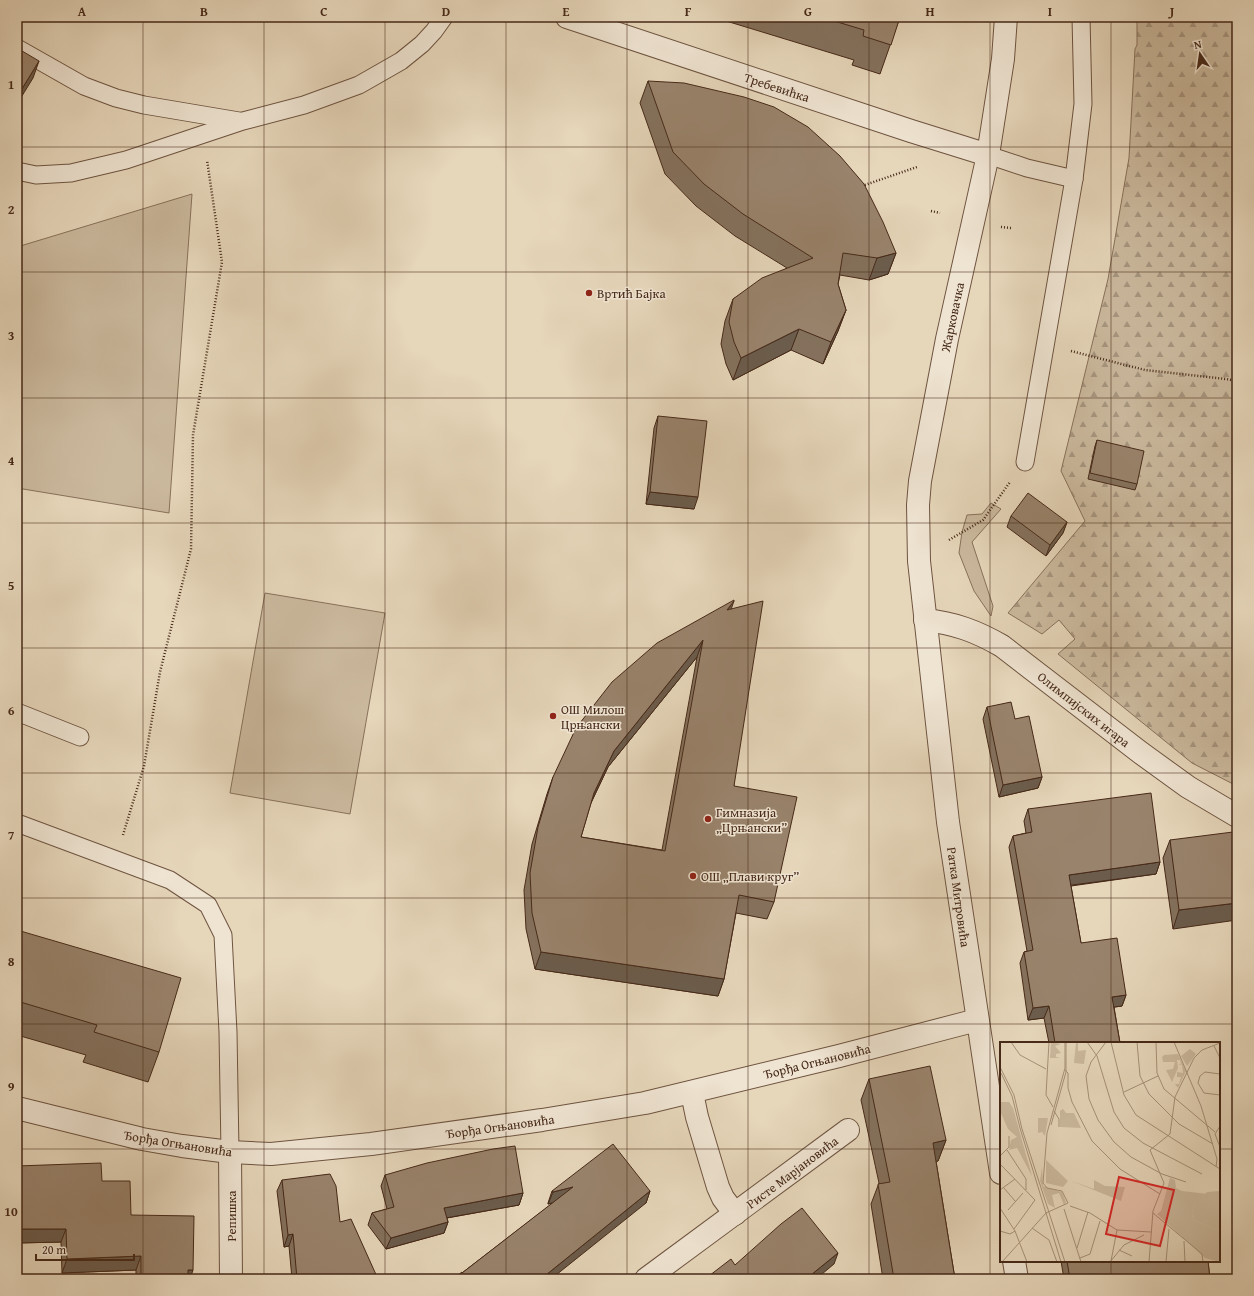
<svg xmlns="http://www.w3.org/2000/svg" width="1254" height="1296" viewBox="0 0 1254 1296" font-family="'Gentium Book Plus',serif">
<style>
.green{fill:#cbb99e;stroke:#88715b}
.forest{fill:url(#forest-firs);stroke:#88715b}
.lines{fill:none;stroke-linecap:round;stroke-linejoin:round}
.service-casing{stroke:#6e5440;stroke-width:19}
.minor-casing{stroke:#6e5440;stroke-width:24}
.tertiary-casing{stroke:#6e5440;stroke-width:24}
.path{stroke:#462918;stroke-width:2.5;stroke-dasharray:1 2;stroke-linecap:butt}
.service{stroke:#efe4d2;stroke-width:17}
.minor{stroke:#efe4d2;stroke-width:22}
.tertiary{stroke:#efe4d2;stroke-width:22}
.wall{fill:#84715d;stroke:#462918;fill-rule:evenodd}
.shaded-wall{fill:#6b5c4c;stroke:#462918}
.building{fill:#99836c;stroke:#462918;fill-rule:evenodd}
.grid{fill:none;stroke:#462918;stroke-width:1;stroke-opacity:0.55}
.poi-dot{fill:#8f2418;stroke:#efe4d2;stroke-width:1.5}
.labels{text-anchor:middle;stroke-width:3;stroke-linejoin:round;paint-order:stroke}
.street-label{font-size:13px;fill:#462918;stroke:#efe4d2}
.poi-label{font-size:13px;fill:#462918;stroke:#efe4d2;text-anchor:start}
.inset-road{fill:none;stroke:#a69179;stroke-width:1}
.view{fill:#d62828;fill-opacity:0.15;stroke:#d62828;stroke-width:2}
.inset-edge{fill:none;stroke:#462918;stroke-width:2}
.neatline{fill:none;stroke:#462918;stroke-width:1.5}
.grid-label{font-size:13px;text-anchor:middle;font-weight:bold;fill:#462918}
</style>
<defs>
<pattern id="forest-firs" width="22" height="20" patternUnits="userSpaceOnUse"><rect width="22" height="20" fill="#cbb99e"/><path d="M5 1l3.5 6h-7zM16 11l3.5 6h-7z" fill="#a79680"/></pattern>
</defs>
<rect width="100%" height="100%" fill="#e6d6ba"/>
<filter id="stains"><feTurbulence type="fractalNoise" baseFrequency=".005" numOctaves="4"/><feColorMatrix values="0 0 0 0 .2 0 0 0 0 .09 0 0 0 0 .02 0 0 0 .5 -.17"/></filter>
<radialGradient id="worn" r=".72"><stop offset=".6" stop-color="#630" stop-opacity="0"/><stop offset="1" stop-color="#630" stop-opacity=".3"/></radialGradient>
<g class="green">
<path d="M 192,194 L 169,513 L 17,488 L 17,247 Z"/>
<path d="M 991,503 L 1001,509 L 972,542 L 993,606 L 991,616 L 974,591 L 959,553 L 962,532 L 967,515 L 982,514 Z"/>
<path d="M 265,593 L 385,613 L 350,814 L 230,793 Z"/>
</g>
<path class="forest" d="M 1137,17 L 1237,17 L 1237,786 L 1192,763 L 1058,654 L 1075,639 L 1059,620 L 1042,634 L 1008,613 L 1085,521 L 1061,471 L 1108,279 L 1129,158 L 1135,49 L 1137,45 Z"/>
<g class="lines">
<defs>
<g id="service">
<path d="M 17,48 L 84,86 L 116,98 L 144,105 L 239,121"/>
<path d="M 988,155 L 1027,168 L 1074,179"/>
<path d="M 17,171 L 36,175 L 71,173 L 126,160 L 243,121 L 304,105 L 359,85 L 401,61 L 422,44 L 434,31 L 444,17"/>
<path d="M 1025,462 L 1074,179 L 1083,104 L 1081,17"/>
<path d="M 17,712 L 80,737"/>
<path d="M 17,823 L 170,880 L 208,905 L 223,935 L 228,1032 L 230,1152"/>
</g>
<g id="minor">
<path d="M 567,17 L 911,131 L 988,155"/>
<path d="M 925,620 C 954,623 976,631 1002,646 L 1141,753 L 1188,787 L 1237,816"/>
<path d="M 692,1093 L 697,1117 L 718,1187 L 723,1198 L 735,1214"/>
<path d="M 230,1152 L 231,1279"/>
<path d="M 646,1279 L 848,1130"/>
</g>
<g id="tertiary">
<path d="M 17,1108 L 142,1139 L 182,1146 L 230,1152 L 271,1154 L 371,1144 L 542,1120 L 645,1103 L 839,1056 L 977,1020"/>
<path d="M 1001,1173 L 948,822 L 919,561 L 918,505 L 920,481 L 947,339 L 988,155 L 1003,59 L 1006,17"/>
<path d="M 1014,1261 L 1017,1279"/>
</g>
</defs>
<use href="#service" class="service-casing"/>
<use href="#minor" class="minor-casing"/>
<use href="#tertiary" class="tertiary-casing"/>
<g class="path">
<path d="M 862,186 L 917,167"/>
<path d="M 931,211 L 940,213"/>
<path d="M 1001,227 L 1011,228"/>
<path d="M 1071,351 L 1145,370 L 1226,379 L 1237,381"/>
<path d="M 949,540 L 983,520 L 1010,482"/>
<path d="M 123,835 L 144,766 L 160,672 L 191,549 L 193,435 L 222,262 L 207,160"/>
</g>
<use href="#service" class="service"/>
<use href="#minor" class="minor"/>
<use href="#tertiary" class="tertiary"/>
</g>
<g class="wall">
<path d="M 713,17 L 900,17 L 880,74 L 852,65 L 854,60 Z"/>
<path d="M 648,81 L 896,253 L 888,274 L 869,280 L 840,275 L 838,284 L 846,310 L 838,331 L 823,364 L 791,350 L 733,380 L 726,364 L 721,344 L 725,321 L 733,299 L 787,268 L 735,236 L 696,206 L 665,174 L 640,103 Z"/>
<path d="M 658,416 L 694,509 L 646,504 L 654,428 Z"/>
<path d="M 1097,440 L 1137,484 L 1135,490 L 1088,479 L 1095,446 Z"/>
<path d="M 1011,516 L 1067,522 L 1063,533 L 1046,556 L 1007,527 Z"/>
<path d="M 732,609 L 734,786 L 774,902 L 767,919 L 736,913 L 724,979 L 718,996 L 535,969 L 526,929 L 524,890 L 532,844 L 547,794 L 553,777 ZM 697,657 L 662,850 L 581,837 L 591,803 L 608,767 Z"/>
<path d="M 987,707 L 1015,719 L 1042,777 L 1038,788 L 999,797 L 983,719 Z"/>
<path d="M 1028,809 L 1160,862 L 1156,874 L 1071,886 L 1081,943 L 1126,995 L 1122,1006 L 1114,1007 L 1120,1043 L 1049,1043 L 1044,1018 L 1028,1020 L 1020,963 L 1024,952 L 1027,951 L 1009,847 L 1013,836 L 1026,833 L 1024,821 Z"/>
<path d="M 1170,840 L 1237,864 L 1173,929 L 1163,858 Z"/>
<path d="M 17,930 L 159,1052 L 148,1082 L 83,1062 L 86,1055 L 17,1035 Z"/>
<path d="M 869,1079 L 946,1140 L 938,1161 L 936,1161 L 955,1279 L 883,1279 L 871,1204 L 879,1183 L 861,1100 Z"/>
<path d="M 385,1175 L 523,1193 L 519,1205 L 447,1218 L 448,1222 L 444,1233 L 386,1249 L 368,1225 L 372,1213 L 387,1209 L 381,1186 Z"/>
<path d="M 282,1180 L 340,1222 L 378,1279 L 292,1279 L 289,1246 L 284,1247 L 277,1191 Z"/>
<path d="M 102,1181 L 131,1215 L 190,1279 L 136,1279 L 136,1270 L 62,1273 L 61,1242 L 17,1243 Z"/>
<path d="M 552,1191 L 650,1191 L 646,1203 L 453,1279 L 462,1273 L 553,1203 L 548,1204 L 548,1203 Z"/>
<path d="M 1061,1261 L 1208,1261 L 1210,1279 L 1064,1279 Z"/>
</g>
<g class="shaded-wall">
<path d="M 39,61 L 33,78 L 17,104 L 17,97 Z"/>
<path d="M 896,253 L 888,274 L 869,280 L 877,258 Z"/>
<path d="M 846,310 L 838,331 L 823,364 L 831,342 Z"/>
<path d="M 799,329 L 791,350 L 733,380 L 741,358 Z"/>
<path d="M 650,492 L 698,497 L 694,509 L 646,504 Z"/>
<path d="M 1067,522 L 1063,533 L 1046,556 L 1050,545 Z"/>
<path d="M 734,601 L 728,618 L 727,610 Z"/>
<path d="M 703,640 L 697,657 L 608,767 L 588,809 L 594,793 L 614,751 Z"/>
<path d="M 1042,777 L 1038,788 L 999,797 L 1003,785 Z"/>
<path d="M 1160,862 L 1156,874 L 1065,886 L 1069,875 Z"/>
<path d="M 1237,903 L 1237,920 L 1173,929 L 1179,910 Z"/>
<path d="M 541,952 L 724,979 L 718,996 L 535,969 Z"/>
<path d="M 1126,995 L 1122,1006 L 1108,1008 L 1112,997 Z"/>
<path d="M 1049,1006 L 1044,1018 L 1028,1020 L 1033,1008 Z"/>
<path d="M 946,1140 L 938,1161 L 925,1164 L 933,1143 Z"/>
<path d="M 573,1187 L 569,1198 L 548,1204 L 553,1192 Z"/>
<path d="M 650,1191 L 646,1203 L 551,1279 L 541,1279 Z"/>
<path d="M 523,1193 L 519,1205 L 440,1219 L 444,1208 Z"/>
<path d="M 448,1222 L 444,1233 L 386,1249 L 391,1238 Z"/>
<path d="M 17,1229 L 66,1229 L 61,1242 L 17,1243 Z"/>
<path d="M 293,1234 L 289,1246 L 284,1247 L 288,1235 Z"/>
<path d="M 838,1253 L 834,1264 L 816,1279 L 806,1279 Z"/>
<path d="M 141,1256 L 136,1270 L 62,1273 L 67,1259 Z"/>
<path d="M 188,1270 L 193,1270 L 190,1279 L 185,1279 Z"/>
</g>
<g class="building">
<path d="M 821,17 L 900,17 L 891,45 L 863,36 L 864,30 Z"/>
<path d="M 17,48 L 39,61 L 17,97 Z"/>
<path d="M 648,81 L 684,83 L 744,97 L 774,107 L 808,127 L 840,156 L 864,184 L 883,222 L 896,253 L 877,258 L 843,253 L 838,284 L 846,310 L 831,342 L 799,329 L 741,358 L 734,342 L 729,322 L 733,299 L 762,278 L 813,258 L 743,214 L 704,184 L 673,152 Z"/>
<path d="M 658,416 L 707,421 L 698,497 L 650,492 Z"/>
<path d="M 1097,440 L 1144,451 L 1137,484 L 1090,473 Z"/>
<path d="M 1028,493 L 1067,522 L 1050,545 L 1011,516 Z"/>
<path d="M 734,600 L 734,601 L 727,610 L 763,601 L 734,786 L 797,797 L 774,902 L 739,895 L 724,979 L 541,952 L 532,913 L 530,873 L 538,827 L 553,777 L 576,728 L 612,682 L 657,643 ZM 703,640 L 665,851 L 581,837 L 594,793 L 614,751 Z"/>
<path d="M 1011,702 L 1015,719 L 1029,716 L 1042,777 L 1003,785 L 987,707 Z"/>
<path d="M 1151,793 L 1160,862 L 1069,875 L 1081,943 L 1117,938 L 1126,995 L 1112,997 L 1120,1043 L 1055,1043 L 1049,1006 L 1033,1008 L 1024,952 L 1033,950 L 1013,836 L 1032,832 L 1028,809 Z"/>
<path d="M 1233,832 L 1237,864 L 1237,903 L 1179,910 L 1170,840 Z"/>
<path d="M 17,930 L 181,978 L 159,1052 L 94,1032 L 97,1025 L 17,1001 Z"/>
<path d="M 930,1066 L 946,1140 L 933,1143 L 955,1279 L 894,1279 L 878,1184 L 890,1182 L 869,1079 Z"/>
<path d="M 613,1144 L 650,1191 L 541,1279 L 453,1279 L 462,1272 L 462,1273 L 573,1187 L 553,1192 L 552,1191 Z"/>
<path d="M 515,1146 L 523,1193 L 444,1208 L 448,1222 L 391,1238 L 372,1213 L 394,1207 L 385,1175 L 427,1163 L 493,1149 Z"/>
<path d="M 101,1163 L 102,1181 L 130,1181 L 131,1215 L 194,1216 L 193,1270 L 188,1270 L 188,1279 L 141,1279 L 141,1256 L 67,1259 L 66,1229 L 17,1229 L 17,1166 Z"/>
<path d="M 330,1174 L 336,1186 L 340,1222 L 351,1219 L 378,1279 L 297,1279 L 293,1234 L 288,1235 L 282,1180 Z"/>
<path d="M 802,1208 L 838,1253 L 806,1279 L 705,1279 L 731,1259 L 735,1265 L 781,1224 Z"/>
<path d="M 1067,1261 L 1208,1261 L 1210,1279 L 1070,1279 Z"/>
</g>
<path class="grid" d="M 143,17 L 143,1279M 264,17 L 264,1279M 385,17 L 385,1279M 506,17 L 506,1279M 627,17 L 627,1279M 748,17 L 748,1279M 869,17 L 869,1279M 990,17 L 990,1279M 1111,17 L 1111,1043M 17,147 L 1237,147M 17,272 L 1237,272M 17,398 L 1237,398M 17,523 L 1237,523M 17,648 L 1237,648M 17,773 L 1237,773M 17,898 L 1237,898M 17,1024 L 1237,1024M 17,1149 L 1001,1149M 1219,1149 L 1237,1149M 1111,1261 L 1111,1279"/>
<g class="poi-dot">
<circle cx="589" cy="293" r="4"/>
<circle cx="553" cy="716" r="4"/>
<circle cx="708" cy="819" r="4"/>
<circle cx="693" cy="876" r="4"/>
</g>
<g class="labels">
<g class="street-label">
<text transform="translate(777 87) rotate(18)" y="5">Требевићка</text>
<text transform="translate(952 317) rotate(-78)" y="5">Жарковачка</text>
<text transform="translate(1084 709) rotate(38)" y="5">Олимпијских игара</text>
<text transform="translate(959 897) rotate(82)" y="5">Ратка Митровића</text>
<text transform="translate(817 1061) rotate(-14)" y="5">Ђорђа Огњановића</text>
<text transform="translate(500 1126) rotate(-8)" y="5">Ђорђа Огњановића</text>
<text transform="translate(178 1143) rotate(9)" y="5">Ђорђа Огњановића</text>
<text transform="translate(792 1172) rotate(-37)" y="5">Ристе Марјановића</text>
<text transform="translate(231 1216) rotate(-90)" y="5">Репишка</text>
</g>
<g class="poi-label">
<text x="597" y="298">Вртић Бајка</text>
<text x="561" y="714">ОШ Милош<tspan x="561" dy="15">Црњански</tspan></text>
<text x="716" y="817">Гимназија<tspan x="716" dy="15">„Црњански”</tspan></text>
<text x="701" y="881">ОШ „Плави круг”</text>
</g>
</g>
<g transform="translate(1000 1042)">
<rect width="220" height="220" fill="#e6d6ba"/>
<path d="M 51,0 L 61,2 L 55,4 L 61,11 L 56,12 L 56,15 L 60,16 L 50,16 ZM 76,0 L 78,0 L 78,9 L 86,8 L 84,22 L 74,21 ZM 178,12 L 186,29 L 178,46 L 175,42 L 179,42 L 181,35 L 177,35 L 177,30 L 183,31 L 182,23 L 178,22 L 181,22 L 180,18 L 177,18 L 178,26 L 172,40 L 166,28 L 173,27 L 175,20 L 163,20 L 162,15 L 164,13 ZM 0,60 L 9,60 L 13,66 L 32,134 L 17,106 L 9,108 L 11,98 L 17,95 L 8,87 L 0,69 ZM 38,76 L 48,76 L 45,94 L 42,90 L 38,91 ZM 42,125 L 43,144 L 62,150 L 66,160 L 64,163 L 59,151 L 52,153 L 55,166 L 48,162 L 40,139 ZM 69,138 L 94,147 L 94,138 L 105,144 L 125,145 L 121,159 ZM 220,149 L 220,189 L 193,178 L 192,171 L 194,164 L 207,150 Z" fill="#cbb99e"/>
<path d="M 190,7 L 196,12 L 187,24 L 181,14 ZM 63,67 L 66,71 L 74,71 L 81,86 L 60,85 L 60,69 ZM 46,118 L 68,139 L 63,145 L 46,141 ZM 170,136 L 175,138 L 176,146 L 182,149 L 208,152 L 194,164 L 192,171 L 193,178 L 220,189 L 220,220 L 205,216 L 157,172 L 161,169 Z" fill="#cbb99e"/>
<path class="inset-road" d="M 11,0 L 20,13 L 46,27M 49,0 L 46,53 L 53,65M 87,0 L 97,14 L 114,70 L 124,86 L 143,101 L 202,132M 106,0 L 91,20 L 86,34 L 89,57 L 98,78 L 114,100 L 131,115 L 162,132 L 186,140M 111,0 L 124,53 L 136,73 L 220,127M 137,0 L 140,34 L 149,52 L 179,82 L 213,102M 156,0 L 157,31 L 164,47 L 215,90M 174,0 L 201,64 L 217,117 L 216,125M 214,4 L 220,16M 0,25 L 14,53 L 22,87 L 65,220M 65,28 L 68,31 L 68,46 L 72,60 L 92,99 L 120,127 L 160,152M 1,31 L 12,54 L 20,86 L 61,220M 220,32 L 205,30 L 200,34 L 198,41 L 204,51 L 220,53M 124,50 L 158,34M 54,69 L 59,77 L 59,85M 51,83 L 66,30 L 66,0M 220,84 L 215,92 L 220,105M 7,108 L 26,137 L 26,148M 0,114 L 9,105 L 9,94M 0,122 L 35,158 L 14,187M 4,146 L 15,159M 0,148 L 15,137M 70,164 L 90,171 L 117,188 L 151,190M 0,166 L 15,189 L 27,220M 64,167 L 81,220M 8,168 L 23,151M 46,171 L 68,161 L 62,149 L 47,146 L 43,141 L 47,91 L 65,26 L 65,0M 153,171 L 202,212 L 203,220M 32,186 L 49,198 L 57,220M 0,189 L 10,192 L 15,189M 184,199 L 185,220M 77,206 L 88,170M 119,208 L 132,214M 80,216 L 90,212 L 100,179M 111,219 L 117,188M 2,220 L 46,171M 110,220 L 124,203 L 144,193M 149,220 L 153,169 L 164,141 L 150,108 L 170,92 L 175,55 L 194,16 L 202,8 L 220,1M 166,220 L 169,187"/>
<path class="view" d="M 119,135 L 174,148 L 160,204 L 106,192 Z"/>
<rect width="220" height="220" class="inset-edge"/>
</g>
<rect width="1254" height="1296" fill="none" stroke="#e6d6ba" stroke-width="44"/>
<g transform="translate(1200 54) rotate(347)" stroke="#efe4d2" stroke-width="3" paint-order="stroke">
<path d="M0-3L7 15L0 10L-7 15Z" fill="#462918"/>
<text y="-6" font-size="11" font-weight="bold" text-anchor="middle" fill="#462918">N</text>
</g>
<path d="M36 1254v6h98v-6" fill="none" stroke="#462918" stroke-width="2"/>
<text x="42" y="1254" font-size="12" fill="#462918" stroke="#efe4d2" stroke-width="3" paint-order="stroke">20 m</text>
<rect x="22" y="22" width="1210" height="1252" class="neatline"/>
<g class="grid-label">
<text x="82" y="16">A</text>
<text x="204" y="16">B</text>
<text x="324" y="16">C</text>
<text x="446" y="16">D</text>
<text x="566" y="16">E</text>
<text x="688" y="16">F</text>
<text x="808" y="16">G</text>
<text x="930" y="16">H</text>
<text x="1050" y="16">I</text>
<text x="1172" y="16">J</text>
<text x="11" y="89">1</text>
<text x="11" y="214">2</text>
<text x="11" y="340">3</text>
<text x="11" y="465">4</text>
<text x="11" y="590">5</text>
<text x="11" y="715">6</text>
<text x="11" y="840">7</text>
<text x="11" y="966">8</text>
<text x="11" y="1091">9</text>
<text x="11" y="1216">10</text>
</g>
<rect width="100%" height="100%" filter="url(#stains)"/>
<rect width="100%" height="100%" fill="url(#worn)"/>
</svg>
